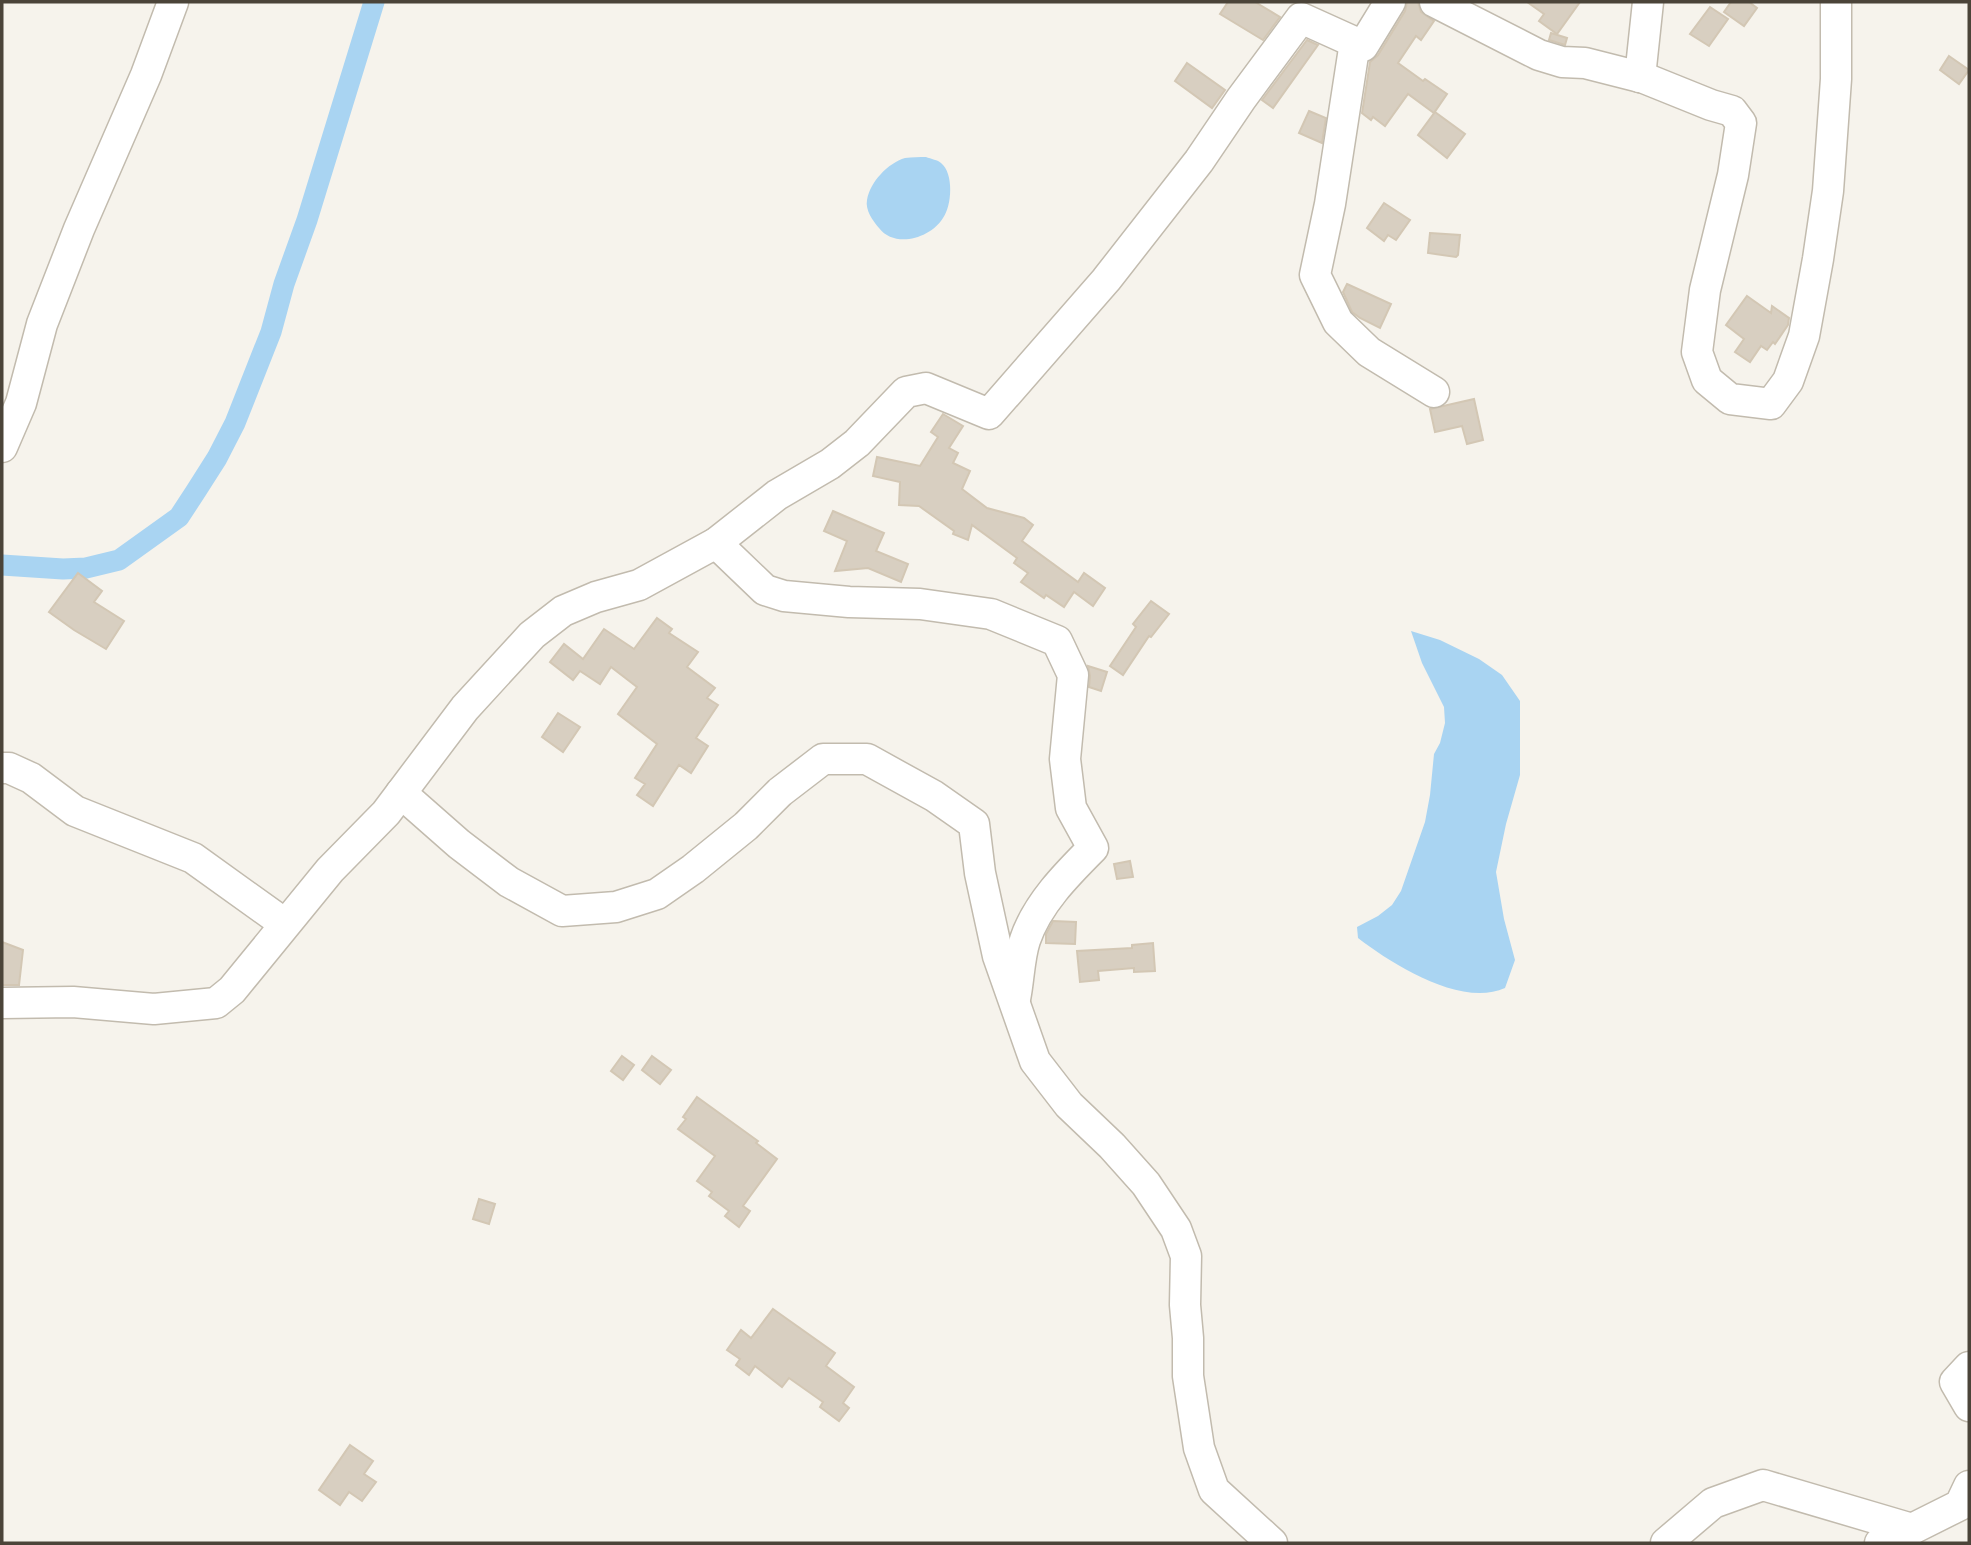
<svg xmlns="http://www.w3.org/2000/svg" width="1971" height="1545" viewBox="0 0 1971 1545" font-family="Montserrat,sans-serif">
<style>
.water{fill:#a9d4f2}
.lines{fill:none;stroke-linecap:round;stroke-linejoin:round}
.canal{stroke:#a9d4f2;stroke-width:21}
.building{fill:#d8cfc1;stroke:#d3c7b4;stroke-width:2}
.minor-casing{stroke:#c2bbae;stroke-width:33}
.minor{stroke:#fff;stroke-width:30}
</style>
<rect width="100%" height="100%" fill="#f6f3ec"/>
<g class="water">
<path d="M 926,157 C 931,159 938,160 941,163 C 954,173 952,206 943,218 C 931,238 895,249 879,228 C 873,221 865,210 867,200 C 870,182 888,163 905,158 C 912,157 920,157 926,157 Z"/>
<path d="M 1411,631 L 1440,640 L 1479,659 L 1502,675 L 1520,701 L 1520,775 L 1506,824 L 1496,872 L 1504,919 L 1515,960 L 1505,988 C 1461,1008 1392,964 1358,938 L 1357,927 L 1378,916 L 1392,905 L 1401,891 L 1425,822 L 1430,795 L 1434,754 L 1440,743 L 1445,723 L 1444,707 L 1422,663 Z"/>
</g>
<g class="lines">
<path class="canal" d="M 2,565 L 63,569 L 86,568 L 119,560 L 179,517 L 196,491 L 217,458 L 235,423 L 271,332 L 284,284 L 307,220 L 374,2"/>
</g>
<g class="building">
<path d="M 1228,2 L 1255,2 L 1280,17 L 1263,40 L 1220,14 Z"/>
<path d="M 1407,2 L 1418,2 L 1421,12 L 1434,21 L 1421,40 L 1416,36 L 1398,63 L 1423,81 L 1425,79 L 1447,94 L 1434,113 L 1408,94 L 1385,126 L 1373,117 L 1371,120 L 1362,113 L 1370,62 L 1378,55 L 1405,11 Z"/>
<path d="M 1527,2 L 1580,2 L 1557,34 L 1539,21 L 1544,14 Z"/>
<path d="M 1731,2 L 1749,2 L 1757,8 L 1744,26 L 1724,12 Z"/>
<path d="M 1710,7 L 1728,19 L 1709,46 L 1690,34 Z"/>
<path d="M 1551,33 L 1567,38 L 1565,45 L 1549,40 Z"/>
<path d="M 1307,40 L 1318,45 L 1273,108 L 1262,100 Z"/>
<path d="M 1949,56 L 1969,70 L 1959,84 L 1940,70 Z"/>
<path d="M 1187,63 L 1225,90 L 1212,108 L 1175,81 Z"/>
<path d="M 1309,111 L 1326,118 L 1322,143 L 1299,133 Z"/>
<path d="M 1435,112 L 1465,134 L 1447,158 L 1418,135 Z"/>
<path d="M 1384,203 L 1410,220 L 1396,240 L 1388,235 L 1384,241 L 1367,228 Z"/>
<path d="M 1430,233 L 1460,235 L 1458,255 L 1456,257 L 1428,253 Z"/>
<path d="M 1347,284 L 1391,304 L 1380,328 L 1360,318 L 1352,312 L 1343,292 Z"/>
<path d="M 1747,296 L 1771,313 L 1772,306 L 1789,318 L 1788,325 L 1775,344 L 1773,342 L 1767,350 L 1761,346 L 1750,362 L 1735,352 L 1744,339 L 1726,325 Z"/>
<path d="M 1474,399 L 1483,440 L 1467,444 L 1462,426 L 1435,432 L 1430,409 Z"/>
<path d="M 943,414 L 963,426 L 949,448 L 958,453 L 953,463 L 970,471 L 962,489 L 987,508 L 1024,518 L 1033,525 L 1022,541 L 1078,582 L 1084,573 L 1105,588 L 1093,606 L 1074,592 L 1064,607 L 1046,595 L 1044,598 L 1021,582 L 1028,573 L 1014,563 L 1017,558 L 972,525 L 968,540 L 953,534 L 954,531 L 919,506 L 899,505 L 900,482 L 873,476 L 877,457 L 920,466 L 938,437 L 931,432 Z"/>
<path d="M 833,511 L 884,533 L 876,551 L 908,564 L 901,582 L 868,568 L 835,571 L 847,541 L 824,531 Z"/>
<path d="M 78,573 L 102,591 L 94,602 L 124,621 L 106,649 L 74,630 L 49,612 Z"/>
<path d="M 1151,601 L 1169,614 L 1151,637 L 1149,636 L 1123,675 L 1110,666 L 1136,627 L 1133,624 Z"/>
<path d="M 657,618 L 672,629 L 669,633 L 698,652 L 687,667 L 715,688 L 707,698 L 718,705 L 696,738 L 708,746 L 691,773 L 679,765 L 653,806 L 637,795 L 645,784 L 635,778 L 657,744 L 618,714 L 637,687 L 611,667 L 600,684 L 580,671 L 573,680 L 550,662 L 564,644 L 583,659 L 604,629 L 634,649 Z"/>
<path d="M 1088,666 L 1107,672 L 1101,691 L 1089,687 L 1090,676 Z"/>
<path d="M 558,713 L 580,727 L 563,752 L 542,737 Z"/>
<path d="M 1130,861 L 1133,877 L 1117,879 L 1114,864 Z"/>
<path d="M 1053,921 L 1076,922 L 1075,944 L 1046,943 L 1046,934 Z"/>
<path d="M 2,942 L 23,950 L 19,985 L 2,985 Z"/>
<path d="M 1153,943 L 1155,971 L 1134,972 L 1134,968 L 1098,971 L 1099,980 L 1080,982 L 1077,951 L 1132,948 L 1132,945 Z"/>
<path d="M 622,1056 L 634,1065 L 623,1080 L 611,1071 Z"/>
<path d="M 652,1056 L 671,1070 L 660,1084 L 642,1070 Z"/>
<path d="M 697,1097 L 758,1141 L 756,1143 L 777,1159 L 743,1206 L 750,1211 L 739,1227 L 725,1216 L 729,1211 L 709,1196 L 712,1192 L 697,1181 L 715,1156 L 678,1129 L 686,1119 L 683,1117 Z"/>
<path d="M 479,1199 L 495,1204 L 489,1224 L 473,1219 Z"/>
<path d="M 773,1309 L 835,1353 L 826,1366 L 854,1387 L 843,1403 L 849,1408 L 839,1421 L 820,1407 L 823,1402 L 789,1378 L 782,1387 L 755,1366 L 749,1375 L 736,1365 L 740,1359 L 727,1350 L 741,1330 L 751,1338 Z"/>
<path d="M 350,1445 L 373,1461 L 364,1474 L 376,1482 L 362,1501 L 349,1492 L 340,1505 L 319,1490 Z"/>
</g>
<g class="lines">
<defs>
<g id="minor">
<path d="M 1435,2 L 1539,55 L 1562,62 L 1585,63 L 1644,78 L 1711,105 L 1732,111 L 1741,123 L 1733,175 L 1705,290 L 1697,352 L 1707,380 L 1730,399 L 1771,404 L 1788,381 L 1804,336 L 1818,259 L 1828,191 L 1836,79 L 1836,2"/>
<path d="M 1355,42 L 1330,204 L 1315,275 L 1338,322 L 1369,352 L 1434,392"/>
<path d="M 1640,77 L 1648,2"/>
<path d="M 2,447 L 21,403 L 42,324 L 79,229 L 146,75 L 173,2"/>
<path d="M 716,543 L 765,590 L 784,596 L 849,602 L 920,604 L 991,614 L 1057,641 L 1073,675 L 1065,759 L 1071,808 L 1093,848 C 1067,874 1037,904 1025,940 C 1019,958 1019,980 1015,999"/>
<path d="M 2,768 L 9,768 L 31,778 L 75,811 L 193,858 L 285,924"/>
<path d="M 2,1003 L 73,1002 L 154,1009 L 216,1003 L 232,990 L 330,870 L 386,813 L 401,793"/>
<path d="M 1969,1367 L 1955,1382 L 1969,1406"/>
<path d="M 1272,1543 L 1214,1490 L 1199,1448 L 1188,1376 L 1188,1338 L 1185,1305 L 1186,1256 L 1176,1229 L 1146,1184 L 1112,1146 L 1069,1105 L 1035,1061 L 998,956 L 980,873 L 974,824 L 934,796 L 867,759 L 823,759 L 780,792 L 746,826 L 693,869 L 657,894 L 616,907 L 562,911 L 509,882 L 459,844 L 401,793 L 465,708 L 532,635 L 563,611 L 596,597 L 639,585 L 716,543 L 777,495 L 830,464 L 857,443 L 906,392 L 926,388 L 989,414 L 1106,280 L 1199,161 L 1241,99 L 1301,18 L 1363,46 L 1390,2"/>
<path d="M 1666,1543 L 1713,1503 L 1763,1485 L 1912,1529"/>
<path d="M 1880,1543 L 1891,1535 L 1912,1529 L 1960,1505 L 1969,1486"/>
</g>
</defs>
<use href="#minor" class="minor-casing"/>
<use href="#minor" class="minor"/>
</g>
<rect width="1971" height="1545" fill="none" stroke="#4b4439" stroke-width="7"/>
</svg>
